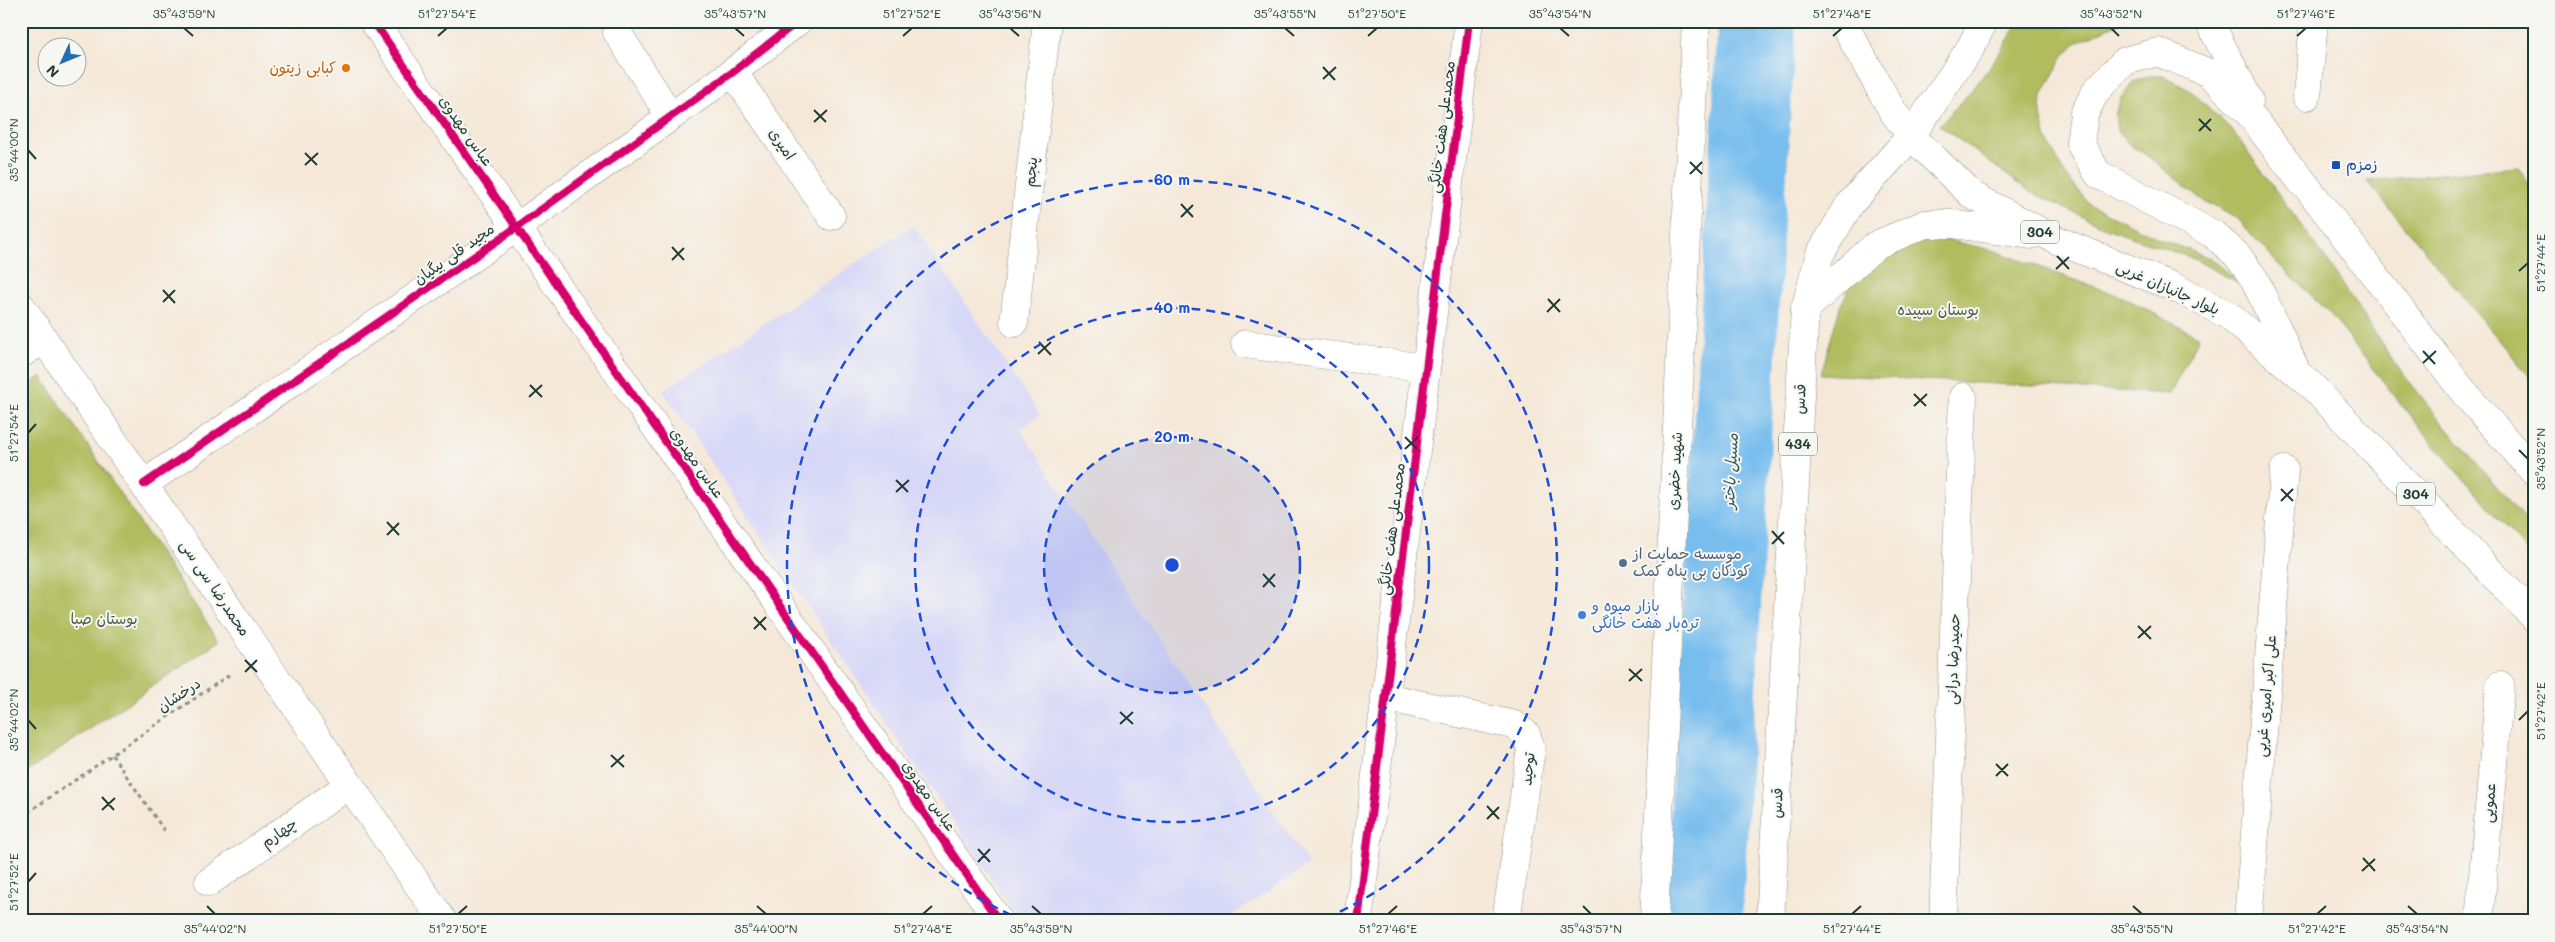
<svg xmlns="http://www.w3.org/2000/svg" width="2555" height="942" viewBox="0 0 2555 942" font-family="Mali,'Playpen Sans Arabic',sans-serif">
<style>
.built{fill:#d7d7f8}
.green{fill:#b0bc5d;stroke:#687c48}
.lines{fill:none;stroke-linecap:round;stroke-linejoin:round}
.river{stroke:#77bdee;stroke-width:78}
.minor-casing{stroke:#8a9286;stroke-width:29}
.major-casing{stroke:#8a9286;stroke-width:29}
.path{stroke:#8a9286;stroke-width:3;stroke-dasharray:4 4;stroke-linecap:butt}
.minor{stroke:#fff;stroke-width:28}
.major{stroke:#fff;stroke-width:28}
.cycleway-casing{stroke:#f6f6f2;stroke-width:11}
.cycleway{stroke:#d6006c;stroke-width:8}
.ticks{fill:none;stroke:#1f3d34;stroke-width:2}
.ring{fill:none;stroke:#1d4ed8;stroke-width:2.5;stroke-dasharray:9 6}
.food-dot{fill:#e8710a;stroke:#f6f6f2;stroke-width:2}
.transit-dot{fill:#1a4fb4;stroke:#f6f6f2;stroke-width:2}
.service-dot{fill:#5c6f8a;stroke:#f6f6f2;stroke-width:2}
.shop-dot{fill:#3f7fe0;stroke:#f6f6f2;stroke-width:2}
.labels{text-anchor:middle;stroke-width:4;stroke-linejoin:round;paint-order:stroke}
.shield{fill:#f6f6f2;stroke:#60746d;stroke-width:1}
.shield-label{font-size:14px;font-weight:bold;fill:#1f3d34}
.food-label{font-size:15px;fill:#c56008;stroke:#f6f6f2;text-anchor:end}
.street-label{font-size:15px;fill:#1f3d34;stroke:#f6f6f2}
.transit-label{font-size:15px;fill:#164399;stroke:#f6f6f2;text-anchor:start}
.park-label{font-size:15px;fill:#435d3e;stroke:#f6f6f2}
.service-label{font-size:15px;fill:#4e5e75;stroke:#f6f6f2;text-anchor:start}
.shop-label{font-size:15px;fill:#366cbe;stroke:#f6f6f2;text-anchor:start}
.water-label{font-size:16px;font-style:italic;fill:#355d62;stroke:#f6f6f2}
.centre{fill:#1d4ed8;stroke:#f6f6f2;stroke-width:2.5}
.ring-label{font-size:15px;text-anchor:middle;font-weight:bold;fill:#1d4ed8;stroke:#f6f6f2;stroke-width:4;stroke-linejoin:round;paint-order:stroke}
.neatline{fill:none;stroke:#1f3d34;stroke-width:2}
.ticks-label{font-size:12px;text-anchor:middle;fill:#1f3d34}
</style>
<rect width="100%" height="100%" fill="#f6f6f2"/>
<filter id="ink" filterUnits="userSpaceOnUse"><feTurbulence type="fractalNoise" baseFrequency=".02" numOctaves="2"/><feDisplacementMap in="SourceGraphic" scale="10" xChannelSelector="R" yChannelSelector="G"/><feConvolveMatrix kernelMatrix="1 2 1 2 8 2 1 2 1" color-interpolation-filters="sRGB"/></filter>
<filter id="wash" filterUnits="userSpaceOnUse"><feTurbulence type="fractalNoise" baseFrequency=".0096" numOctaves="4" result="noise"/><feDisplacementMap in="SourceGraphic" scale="20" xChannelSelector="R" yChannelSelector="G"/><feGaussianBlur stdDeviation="1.12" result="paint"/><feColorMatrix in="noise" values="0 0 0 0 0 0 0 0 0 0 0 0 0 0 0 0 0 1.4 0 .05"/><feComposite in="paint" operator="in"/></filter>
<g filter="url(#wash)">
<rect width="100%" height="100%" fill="#f5e8d8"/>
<path class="built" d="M 913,225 L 1040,415 L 1020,429 L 1309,865 L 1224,921 L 1020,921 L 663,391 Z"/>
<g class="green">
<path d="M 2019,21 L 2123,21 L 2076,43 L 2062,58 L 2042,95 L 2041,116 L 2047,139 L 2064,173 L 2090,205 L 2158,238 L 2210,258 L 2247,288 L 2192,258 L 2108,229 L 2029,191 L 1939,125 C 1970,95 1998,59 2019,21 Z"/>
<path d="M 2149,76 L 2163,76 L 2191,91 L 2231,129 L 2330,265 L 2393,361 L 2443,424 L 2534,530 L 2534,560 L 2419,427 L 2328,311 L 2275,261 L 2238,219 L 2202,200 L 2145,154 L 2131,146 L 2117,131 L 2115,114 L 2121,98 L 2134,82 Z"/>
<path d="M 2518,167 L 2534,192 L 2534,382 L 2367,181 Z"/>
<path d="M 1929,236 L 1992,250 L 2125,298 L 2199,337 L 2170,394 L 1821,374 L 1840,307 L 1851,285 L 1884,253 Z"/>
<path d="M 41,376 L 219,641 L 21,776 L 21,390 Z"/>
</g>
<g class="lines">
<path class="river" d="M 1703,921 L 1757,21"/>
</g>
</g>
<g filter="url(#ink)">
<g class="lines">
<defs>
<g id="minor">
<path d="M 373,21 L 999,921"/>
<path d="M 617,32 L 670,116"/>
<path d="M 733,72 L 831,216"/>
<path d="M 2307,96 L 2314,21"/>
<path d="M 21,306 L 443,921"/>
<path d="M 1014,323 L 1047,21"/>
<path d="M 1245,344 L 1426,368"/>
<path d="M 21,354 L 44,339"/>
<path d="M 144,484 L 517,227 L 733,72 L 798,21"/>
<path d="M 1385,697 L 1514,725 L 1526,734 L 1531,749 L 1506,921"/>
<path d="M 209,882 L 349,785"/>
<path d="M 1358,921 L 1469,21"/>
<path d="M 1943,921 L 1963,397"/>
<path d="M 2248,921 L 2284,470"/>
<path d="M 2479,921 L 2500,685"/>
</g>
<g id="major">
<path d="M 1842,21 L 1892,110 L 1911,136 L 1972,195 L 2054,239 L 2174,287 L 2228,315 L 2311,385 L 2534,617"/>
<path d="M 2209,21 L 2249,100"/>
<path d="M 2294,170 L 2466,395 L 2534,472"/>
<path d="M 1805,309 L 1876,245 L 1925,224 L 1952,224 L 2031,235"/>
<path d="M 2294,366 L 2255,280 L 2237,255 L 2213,234 L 2098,174 L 2080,143 L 2084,114 L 2096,91 L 2125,61 L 2158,52 L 2209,73 L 2248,112 L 2303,184"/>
<path d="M 1654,921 L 1696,21"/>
<path d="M 1770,921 L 1805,309 L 1820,254 L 1850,204 L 1911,136 L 1971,47 L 1984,21"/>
</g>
</defs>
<use href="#minor" class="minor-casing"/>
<use href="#major" class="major-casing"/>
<g class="path">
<path d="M 112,755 L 166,833"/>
<path d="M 21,817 L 229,675"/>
</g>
<use href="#minor" class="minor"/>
<use href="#major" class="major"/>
<defs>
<g id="cycleway">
<path d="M 373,21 L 999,921"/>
<path d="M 144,484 L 517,227 L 733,72 L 798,21"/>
<path d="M 1358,921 L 1469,21"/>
</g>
</defs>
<use href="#cycleway" class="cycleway-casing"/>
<use href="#cycleway" class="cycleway"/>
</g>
</g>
<path class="ticks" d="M 184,28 L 193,36M 735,28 L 744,36M 1010,28 L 1019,36M 1285,28 L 1294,36M 1560,28 L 1569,36M 2111,28 L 2119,36M 438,36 L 447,28M 903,36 L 912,28M 1368,36 L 1377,28M 1833,36 L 1842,28M 2297,36 L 2306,28M 1323,67 L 1335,80M 1323,79 L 1336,67M 814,110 L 826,122M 2199,119 L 2211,131M 814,122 L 827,110M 2199,131 L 2211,119M 28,150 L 36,159M 305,153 L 317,165M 1690,162 L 1702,174M 305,165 L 318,153M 1690,174 L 1702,162M 1181,204 L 1193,217M 1181,217 L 1193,205M 672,247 L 684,260M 2057,256 L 2069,269M 672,260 L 684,248M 2056,269 L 2069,257M 2519,271 L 2528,263M 163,290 L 175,303M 1548,299 L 1560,312M 163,302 L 175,290M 1547,312 L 1560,299M 1039,342 L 1051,355M 2423,351 L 2435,364M 1038,354 L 1051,342M 2423,363 L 2436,351M 530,385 L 542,397M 1914,394 L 1926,406M 529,397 L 542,385M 1914,406 L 1927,394M 28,433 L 36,424M 1405,437 L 1417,449M 1405,449 L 1418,437M 2519,450 L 2528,459M 896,480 L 908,492M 2281,489 L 2293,501M 896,492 L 909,480M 2281,501 L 2293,489M 387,522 L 399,535M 1772,531 L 1784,544M 387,535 L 399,523M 1772,544 L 1784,532M 1263,574 L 1275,587M 1263,587 L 1275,574M 754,617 L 766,630M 2138,626 L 2151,639M 754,629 L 766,617M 2138,638 L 2151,626M 245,660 L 257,672M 1629,669 L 1642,681M 245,672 L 257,660M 1629,681 L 1642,669M 1120,712 L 1133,724M 28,720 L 36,729M 2519,720 L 2528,711M 1120,724 L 1133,712M 611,755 L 624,767M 1996,764 L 2008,776M 611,767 L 624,755M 1996,776 L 2008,764M 102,797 L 114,810M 1487,806 L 1499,819M 102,810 L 115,798M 1487,819 L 1499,807M 978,849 L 990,862M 2363,858 L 2375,871M 978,862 L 990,849M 2362,871 L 2375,859M 28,882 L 36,873M 207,906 L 215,914M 757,906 L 766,914M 1032,906 L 1041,914M 1583,906 L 1591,914M 2133,906 L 2142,914M 2408,906 L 2417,914M 458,914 L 467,906M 923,914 L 932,906M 1388,914 L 1397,906M 1852,914 L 1861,906M 2317,914 L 2326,906"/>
<circle cx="1172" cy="565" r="128" fill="#1d4ed8" fill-opacity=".12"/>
<g class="ring">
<circle cx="1172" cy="565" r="128"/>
<circle cx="1172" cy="565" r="257"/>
<path d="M1025 921A385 385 0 1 1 1319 921"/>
</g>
<circle class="food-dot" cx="346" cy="68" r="5"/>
<rect class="transit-dot" x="2331" y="160" width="10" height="10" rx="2.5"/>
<circle class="service-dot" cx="1623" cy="563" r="5"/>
<circle class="shop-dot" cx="1582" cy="615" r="5"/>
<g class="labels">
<g class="shield">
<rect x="2021" y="220.5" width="38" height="23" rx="4"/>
<rect x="1779" y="432.5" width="38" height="23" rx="4"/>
<rect x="2397" y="482.5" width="38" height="23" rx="4"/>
</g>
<g class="shield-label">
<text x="2040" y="237">304</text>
<text x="1798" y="449">434</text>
<text x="2416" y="499">304</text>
</g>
<g class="food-label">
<text x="336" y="73">کبابی زیتون</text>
</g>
<g class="street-label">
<text transform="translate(1442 127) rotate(-83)" y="5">محمدعلی هفت خانگی</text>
<text transform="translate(466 131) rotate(55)" y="5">عباس مهدوی</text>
<text transform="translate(782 144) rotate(56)" y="5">امیری</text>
<text transform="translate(1031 172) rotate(-84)" y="5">پنجم</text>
<text transform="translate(454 254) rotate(-35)" y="5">مجید قلی بیگیان</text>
<text transform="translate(2168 288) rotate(24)" y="5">بلوار جانبازان غربی</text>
<text transform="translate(1800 399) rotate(-87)" y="5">قدس</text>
<text transform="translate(697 463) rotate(55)" y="5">عباس مهدوی</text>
<text transform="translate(1675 471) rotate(-87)" y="5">شهید خضری</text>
<text transform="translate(1392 529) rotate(-83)" y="5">محمدعلی هفت خانگی</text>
<text transform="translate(215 588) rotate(56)" y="5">محمدرضا سی سی</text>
<text transform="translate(1953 659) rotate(-88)" y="5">حمیدرضا درانی</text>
<text transform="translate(179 695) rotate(-34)" y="5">درخشان</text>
<text transform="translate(2266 696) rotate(-85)" y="5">علی اکبر امیری غربی</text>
<text transform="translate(1528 769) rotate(-84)" y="5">توحید</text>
<text transform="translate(929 796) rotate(55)" y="5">عباس مهدوی</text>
<text transform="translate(1777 803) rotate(-87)" y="5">قدس</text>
<text transform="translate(2489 803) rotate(-85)" y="5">عمویی</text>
<text transform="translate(279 833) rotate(-35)" y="5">چهارم</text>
</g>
<g class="transit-label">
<text x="2346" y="170">زمزم</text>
</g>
<g class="park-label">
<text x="1938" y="315">بوستان سپیده</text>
<text x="104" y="624">بوستان صبا</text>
</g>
<g class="service-label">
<text x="1633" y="559">موسسه حمایت از<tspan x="1633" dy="17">کودکان بی پناه کمک</tspan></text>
</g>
<g class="shop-label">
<text x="1592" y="611">بازار میوه و<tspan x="1592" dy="17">تره‌بار هفت خانگی</tspan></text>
</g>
<g class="water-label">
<text transform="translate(1730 471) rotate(-87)" y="6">مسیل باختر</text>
</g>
</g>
<circle cx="1172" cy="565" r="8" class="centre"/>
<g class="ring-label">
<text x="1172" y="185">60 m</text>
<text x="1172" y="313">40 m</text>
<text x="1172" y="442">20 m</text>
</g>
<rect width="2555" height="942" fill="none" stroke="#f6f6f2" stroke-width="55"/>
<g transform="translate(62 62) rotate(226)"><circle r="24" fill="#f6f6f2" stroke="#a0aca6"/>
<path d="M0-4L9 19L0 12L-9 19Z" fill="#1f6fb2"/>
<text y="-8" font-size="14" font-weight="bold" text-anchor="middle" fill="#1f3d34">N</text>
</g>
<rect x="28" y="28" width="2500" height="886" class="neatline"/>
<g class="ticks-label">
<text x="184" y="18">35°43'59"N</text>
<text x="447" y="18">51°27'54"E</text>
<text x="735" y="18">35°43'57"N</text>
<text x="912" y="18">51°27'52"E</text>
<text x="1010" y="18">35°43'56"N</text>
<text x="1285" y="18">35°43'55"N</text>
<text x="1377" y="18">51°27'50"E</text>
<text x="1560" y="18">35°43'54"N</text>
<text x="1842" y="18">51°27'48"E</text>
<text x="2111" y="18">35°43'52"N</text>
<text x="2306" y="18">51°27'46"E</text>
<text transform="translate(14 150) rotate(-90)" y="4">35°44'00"N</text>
<text transform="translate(2541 263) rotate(-90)" y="4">51°27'44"E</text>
<text transform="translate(14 433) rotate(-90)" y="4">51°27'54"E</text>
<text transform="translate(2541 459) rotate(-90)" y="4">35°43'52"N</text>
<text transform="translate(2541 711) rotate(-90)" y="4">51°27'42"E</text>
<text transform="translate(14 720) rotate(-90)" y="4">35°44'02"N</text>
<text transform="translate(14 882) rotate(-90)" y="4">51°27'52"E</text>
<text x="215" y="933">35°44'02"N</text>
<text x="458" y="933">51°27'50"E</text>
<text x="766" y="933">35°44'00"N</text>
<text x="923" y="933">51°27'48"E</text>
<text x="1041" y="933">35°43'59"N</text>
<text x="1388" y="933">51°27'46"E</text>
<text x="1591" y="933">35°43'57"N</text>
<text x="1852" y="933">51°27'44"E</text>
<text x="2142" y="933">35°43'55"N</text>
<text x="2317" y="933">51°27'42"E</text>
<text x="2417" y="933">35°43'54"N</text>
</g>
</svg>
